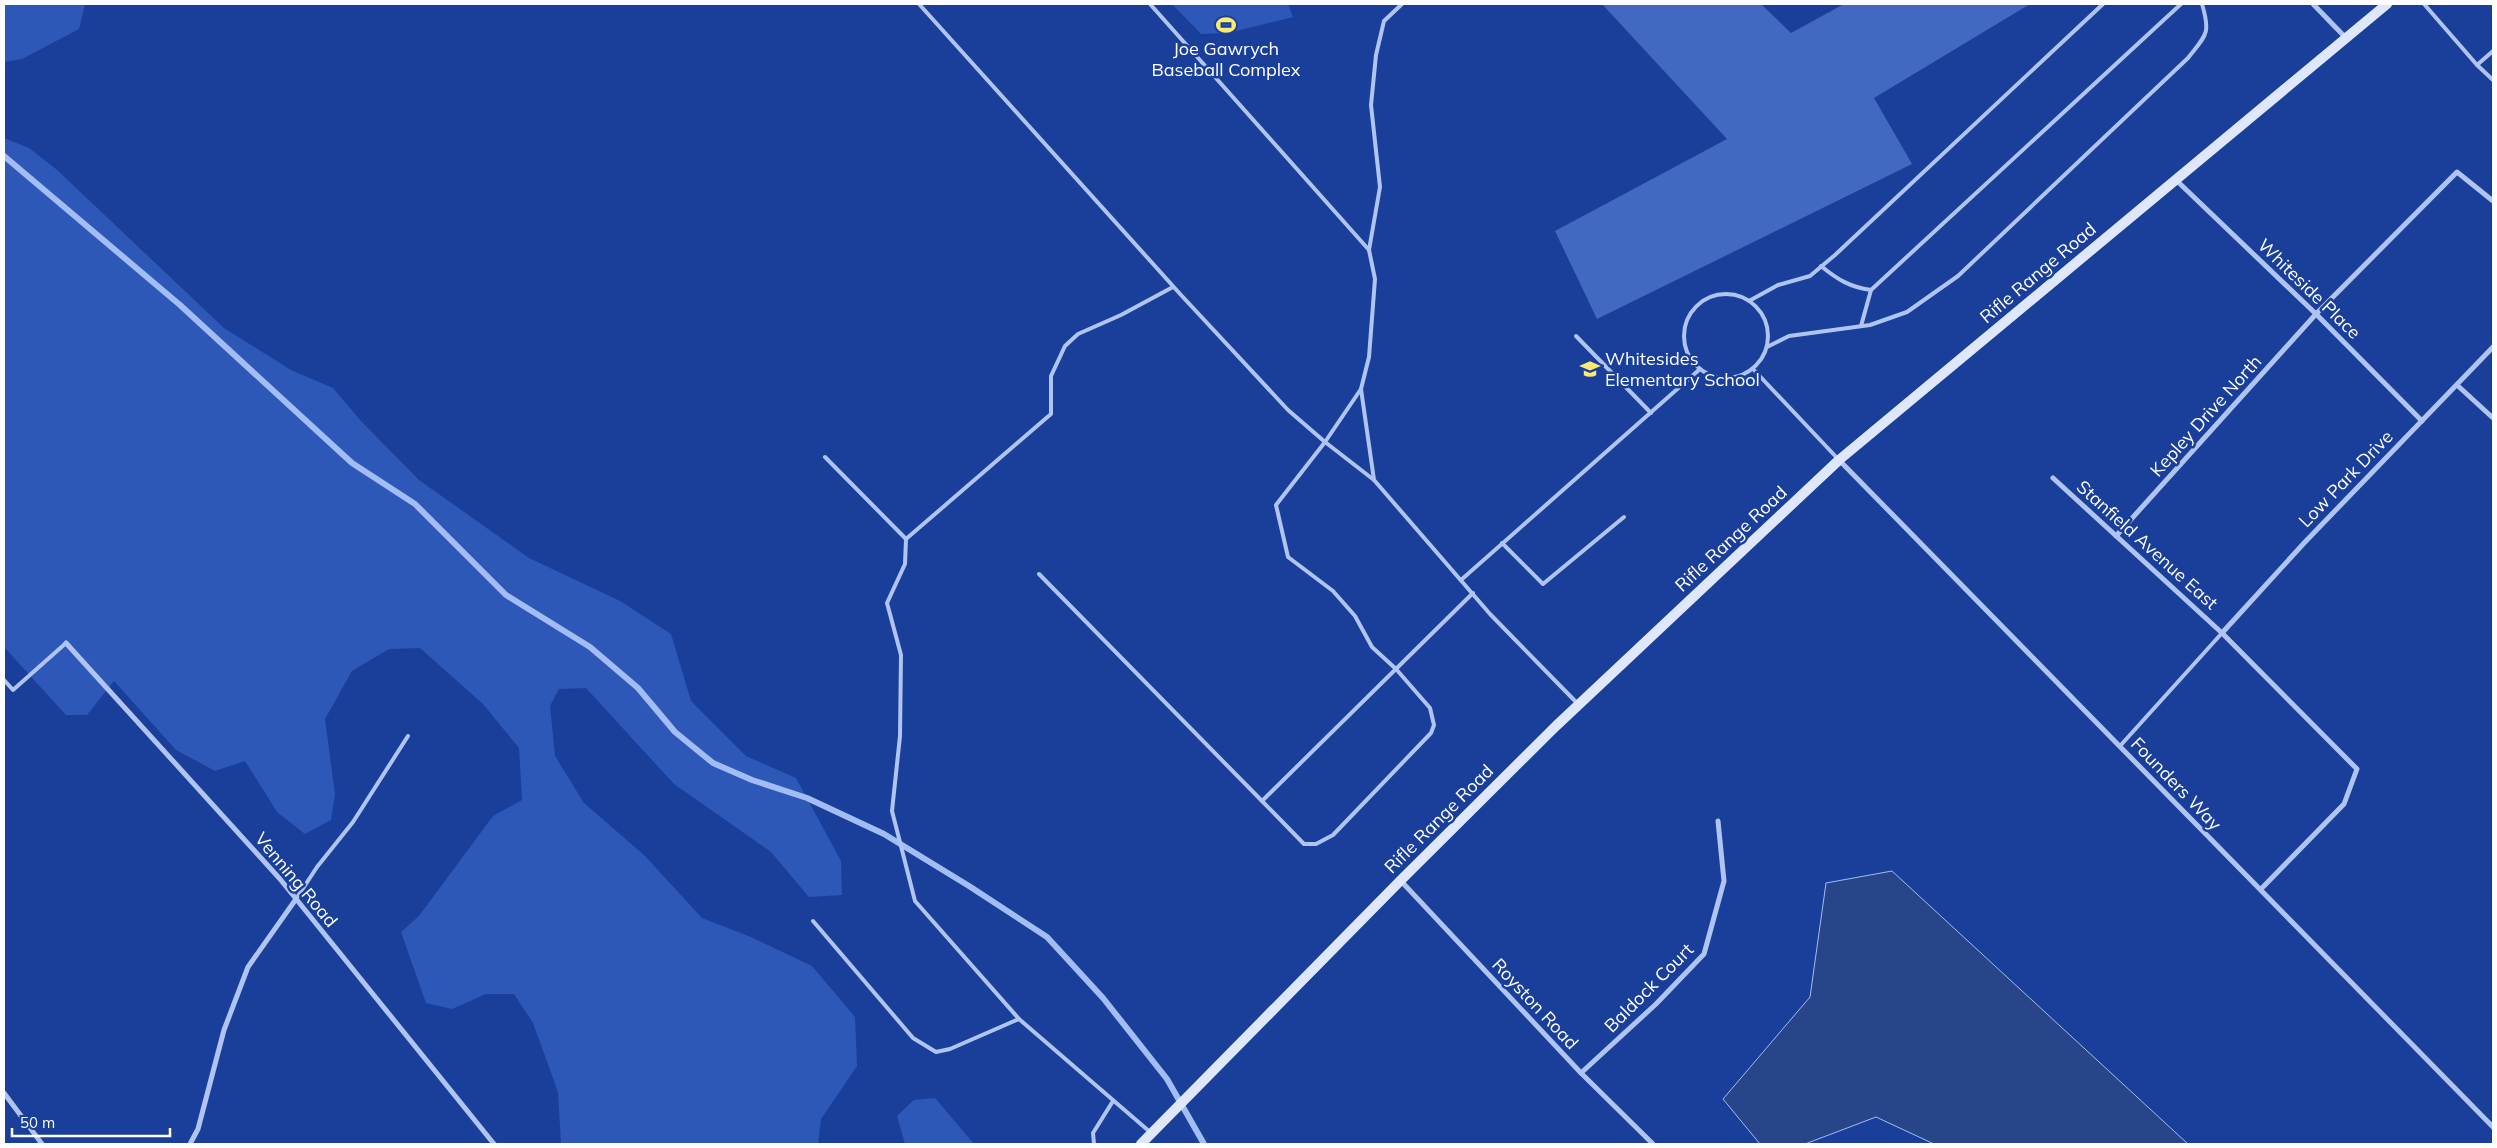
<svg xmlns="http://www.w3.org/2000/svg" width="2497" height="1148" viewBox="0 0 2497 1148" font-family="Mulish,sans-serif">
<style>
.green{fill:#2d58b8}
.water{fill:#28458a;stroke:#a2bcf4}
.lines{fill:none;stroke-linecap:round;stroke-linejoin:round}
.stream{stroke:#a2bcf4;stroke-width:6}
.building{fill:#4269c1}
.lane{stroke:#afc4f1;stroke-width:4}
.street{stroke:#afc4f1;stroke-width:5}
.secondary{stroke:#dee7fc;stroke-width:10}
.labels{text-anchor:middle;stroke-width:5;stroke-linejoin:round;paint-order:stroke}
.poi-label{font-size:18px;fill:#fff;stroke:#193f9b}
.street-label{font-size:18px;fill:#fff;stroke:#193f9b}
</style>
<rect width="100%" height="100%" fill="#193f9b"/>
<g class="green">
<path d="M 4,4 L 85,4 L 79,29 L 22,59 L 4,62 Z"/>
<path d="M 1172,4 L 1288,4 L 1293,17 L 1228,33 L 1201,34 Z"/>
<path d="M 4,138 L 29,148 L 56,169 L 224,328 L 291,370 L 333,388 L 361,421 L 419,480 L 529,558 L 620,601 L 671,634 L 691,701 L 746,756 L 796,778 L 841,861 L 842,895 L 809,897 L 771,852 L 674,784 L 586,688 L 559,689 L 550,706 L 555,756 L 584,803 L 645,856 L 702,918 L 751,937 L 812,966 L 855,1017 L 857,1066 L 821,1119 L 818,1144 L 561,1144 L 558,1092 L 533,1023 L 514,994 L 486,994 L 452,1009 L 426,1003 L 401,932 L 419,916 L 493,816 L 522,800 L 519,748 L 483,704 L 420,648 L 389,649 L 352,671 L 325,719 L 335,794 L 331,820 L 305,834 L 277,812 L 245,761 L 215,771 L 176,750 L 114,681 L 87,715 L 66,715 L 4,647 Z"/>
<path d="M 935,1098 L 974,1144 L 905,1144 L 897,1116 L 914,1100 Z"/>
</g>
<path class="water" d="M 1892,871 L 2188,1144 L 1934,1144 L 1876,1117 L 1805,1144 L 1760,1144 L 1723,1099 L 1810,997 L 1826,883 Z"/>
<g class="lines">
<path class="stream" d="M 4,156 L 180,305 L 352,463 L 415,504 L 506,595 L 590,647 L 638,688 L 675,732 L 713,763 L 752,780 L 807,798 L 884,834 L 969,886 L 1047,937 L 1103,998 L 1167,1079 L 1204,1144"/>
</g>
<path class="building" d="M 1602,4 L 1761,4 L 1791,33 L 1844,4 L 2030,4 L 1874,98 L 1912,164 L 1597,319 L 1555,231 L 1727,139 Z"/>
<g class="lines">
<g class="lane">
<path d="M 919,4 L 1181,295 L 1288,410 L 1325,442 L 1374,480 L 1490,614 L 1577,703"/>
<path d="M 1150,4 L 1369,250 L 1375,279 L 1369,357 L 1361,389 L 1325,442 L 1276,505 L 1288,557 L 1333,591 L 1355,616 L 1372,647 L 1396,669 L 1430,708 L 1434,725 L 1431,733 L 1333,835 L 1316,844 L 1304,844 L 1262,801 L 1473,593"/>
<path d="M 2424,4 L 2477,65 L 2493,51"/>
<path d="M 2477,65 L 2493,80"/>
<path d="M 1369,250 L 1380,187 L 1371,105 L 1376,55 L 1384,21 L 1402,4"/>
<path d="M 1821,266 C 1838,280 1850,287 1871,290"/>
<circle cx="1726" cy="336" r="42"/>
<path d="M 1749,301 L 1778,285 L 1810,276 L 1835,255 L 2103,4"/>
<path d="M 1861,326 L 1871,290 L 2181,4"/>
<path d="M 1576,336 L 1651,413"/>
<path d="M 1767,347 L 1789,336 L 1870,325 L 1907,312 L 1958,276 L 2188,58 C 2206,35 2211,34 2202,4"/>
<path d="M 1753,369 L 1839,460"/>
<path d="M 1361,389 L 1374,480"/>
<path d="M 825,457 L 906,539 L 905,564 L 887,603 L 901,655 L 900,736 L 892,811 L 915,901 L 1019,1019"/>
<path d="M 906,539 L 1051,414 L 1051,376 L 1065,346 L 1078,334 L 1121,315 L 1173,287"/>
<path d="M 1502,543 L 1543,584 L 1624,517"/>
<path d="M 1039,574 L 1262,801"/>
<path d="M 1461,580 L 1700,369"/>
<path d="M 4,680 L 13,690 L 66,643"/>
<path d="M 2120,746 L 2222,633"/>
<path d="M 296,899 L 317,867 L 353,822 L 408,736"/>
<path d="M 813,921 L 913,1038 L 936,1052 L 950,1049 L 1019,1019 L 1150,1132"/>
<path d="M 1094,1144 L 1093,1133 L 1113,1101"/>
</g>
<g class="street">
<path d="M 2313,4 L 2345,37"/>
<path d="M 2176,180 L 2316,314 L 2422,421"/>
<path d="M 2457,385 L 2493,418"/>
<path d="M 1839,460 L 2493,1127"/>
<path d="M 2053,478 L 2222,633 L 2357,769 L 2344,804 L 2261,889"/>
<path d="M 2116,536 L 2316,314 L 2457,172 L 2493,201"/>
<path d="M 2222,633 L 2305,542 L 2493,347"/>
<path d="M 66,643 L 280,879 L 494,1144"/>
<path d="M 1401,881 L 1581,1073 L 1653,1144"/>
<path d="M 1581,1073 L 1656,1004 L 1704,954 L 1724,881 L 1718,821"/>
<path d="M 4,1093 L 42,1144"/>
<path d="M 190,1144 L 198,1129 L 224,1030 L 248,967 L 296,899"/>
</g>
<path class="secondary" d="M 1141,1144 L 1401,880 L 1556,726 L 1839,460 L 2387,4"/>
</g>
<defs>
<symbol id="stadium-bare" viewBox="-9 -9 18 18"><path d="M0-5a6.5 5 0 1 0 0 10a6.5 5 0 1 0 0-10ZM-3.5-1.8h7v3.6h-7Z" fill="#ffea70" stroke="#193f9b" stroke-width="2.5" paint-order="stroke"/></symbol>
<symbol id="school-bare" viewBox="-9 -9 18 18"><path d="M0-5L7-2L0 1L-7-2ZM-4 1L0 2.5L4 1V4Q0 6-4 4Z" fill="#ffea70" stroke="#193f9b" stroke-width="2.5" paint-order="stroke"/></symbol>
</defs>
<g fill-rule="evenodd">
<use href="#stadium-bare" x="1212" y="11" width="28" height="28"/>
<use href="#school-bare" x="1576" y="355" width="28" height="28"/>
</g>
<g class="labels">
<g class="poi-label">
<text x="1226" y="55">Joe Gawrych<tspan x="1226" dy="21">Baseball Complex</tspan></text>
<text x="1605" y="365" text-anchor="start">Whitesides<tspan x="1605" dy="21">Elementary School</tspan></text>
</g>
<g class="street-label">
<text transform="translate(2038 273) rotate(-40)" y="6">Rifle Range Road</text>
<text transform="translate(2309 289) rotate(44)" y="6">Whiteside Place</text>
<text transform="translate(2206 416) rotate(-48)" y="6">Kepley Drive North</text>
<text transform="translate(2346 479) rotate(-46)" y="6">Low Park Drive</text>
<text transform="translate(1731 539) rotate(-43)" y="6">Rifle Range Road</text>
<text transform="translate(2147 545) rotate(42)" y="6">Stanfield Avenue East</text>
<text transform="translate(2176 784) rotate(46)" y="6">Founders Way</text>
<text transform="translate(1439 819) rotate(-45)" y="6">Rifle Range Road</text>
<text transform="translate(296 880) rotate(50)" y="6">Venning Road</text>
<text transform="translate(1649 988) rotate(-45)" y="6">Baldock Court</text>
<text transform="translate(1535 1004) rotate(47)" y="6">Royston Road</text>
</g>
</g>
<rect width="2497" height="1148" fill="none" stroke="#ffffff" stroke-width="10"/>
<path d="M12 1128v8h158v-8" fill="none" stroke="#ffffff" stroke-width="2.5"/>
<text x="20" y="1128" font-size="15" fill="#ffffff" stroke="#193f9b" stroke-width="4" paint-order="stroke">50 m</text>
</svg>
